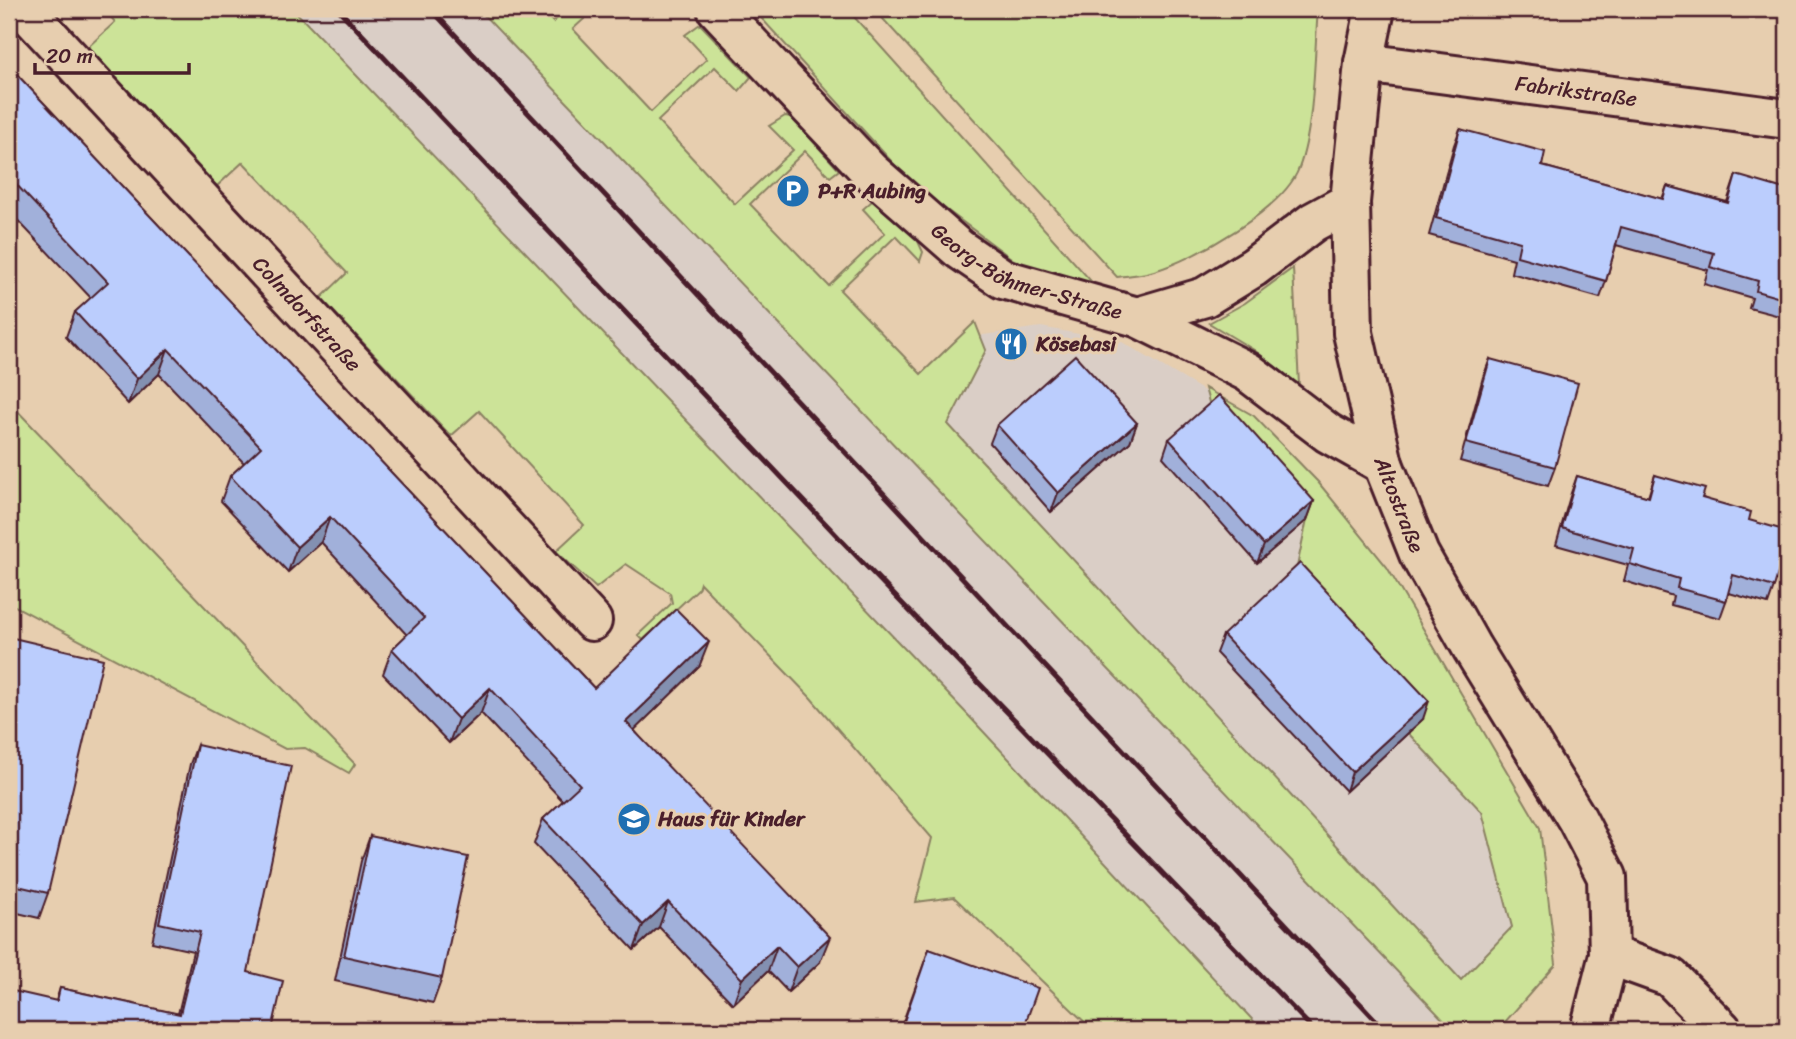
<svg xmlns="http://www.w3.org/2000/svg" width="1796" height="1039" viewBox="0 0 1796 1039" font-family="Sriracha,sans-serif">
<rect width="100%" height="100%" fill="#e7ceaf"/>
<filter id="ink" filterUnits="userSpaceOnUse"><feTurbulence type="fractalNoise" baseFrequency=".0143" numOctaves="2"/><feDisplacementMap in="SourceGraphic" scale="14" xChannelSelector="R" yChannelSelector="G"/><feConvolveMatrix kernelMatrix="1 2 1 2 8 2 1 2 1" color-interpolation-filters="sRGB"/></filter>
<g filter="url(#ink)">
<path fill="#dacec6" d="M293,9H508L909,410L983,335L1041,327L1122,342L1243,414L1535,828L1496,1030H1262L967,714Z"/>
<path fill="#cce398" stroke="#8b8162" stroke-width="2" d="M104,9H293L967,714L1262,1030H1093L954,897L916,902L932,838L810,697L700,583L698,589L643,640L638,635L672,603L670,593L626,564L596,588L556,551L584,525L479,411L451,436L321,298L347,273L243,162L216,187L88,47L115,22Z
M478,9H541L553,22L567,9H595L573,29L651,112L707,59L685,35L700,24L751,77L739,91L715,67L658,121L735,204L793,150L769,126L785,116L791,117L839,170L830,177L805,151L750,204L829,286L885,233L863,209L873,200L916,237L923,252L920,261L896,236L840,290L921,374L975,322L986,350L948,424L1461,980L1512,927L1482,812L1408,733L1294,581L1307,519L1212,413L1205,388L1254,416L1318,482L1387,567L1540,828L1556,964L1498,1030H1453Z
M753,9H847L1099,290L1027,270L912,184Z
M874,9H1318C1314,55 1315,126 1299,168C1284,209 1195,259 1154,271C1142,275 1129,275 1117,277Z
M1293,268L1299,385L1254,350L1209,323L1245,303Z
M9,402L355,764L349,773L305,748L285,749L9,603Z"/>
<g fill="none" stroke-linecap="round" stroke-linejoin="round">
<defs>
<g id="street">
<path id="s1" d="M24,9L592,621"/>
<path id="s2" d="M717,9L870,171L959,249L1003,279L1137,317L1248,372L1328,433L1383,464"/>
<path id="s3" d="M1364,63L1787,119"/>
<path d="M1137,317L1205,297L1254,267L1313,222L1350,202"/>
<path d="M1609,955L1670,977L1722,1030"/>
</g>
<g id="secondary">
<path id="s4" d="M1375,9L1364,63L1350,202L1353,333L1383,464L1419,554L1472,648L1577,819L1607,877L1609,955L1590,1030"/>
</g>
</defs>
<use href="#street" stroke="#4a1f2b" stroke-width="44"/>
<use href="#secondary" stroke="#4a1f2b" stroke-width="44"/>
<use href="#street" stroke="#e7ceaf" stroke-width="38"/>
<use href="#secondary" stroke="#e7ceaf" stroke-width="38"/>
<path stroke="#4a1f2b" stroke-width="5" d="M338,9L843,542L1314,1030
M431,9L1385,1030"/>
</g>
<path fill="#a1b0da" stroke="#4a1f2b" stroke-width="2" d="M9,66L594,688L699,667L634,730L820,962L788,992L768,971L733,1004L659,927L634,950L534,844L543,819L563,801L481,713L449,743L383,674L392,649L407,635L321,542L288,572L221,501L230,476L244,463L159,374L128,404L66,337L75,312L91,298L9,211Z
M1460,129L1542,166L1662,199L1667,186L1727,202L1736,175L1781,199L1787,200V318L1749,308L1752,298L1704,284L1708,270L1616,245L1606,281L1600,298L1511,273L1514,259L1429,235L1454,145Z
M1490,359L1555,467L1548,486L1460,461L1483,377Z
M1137,423L1130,442L1051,512L990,443L997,425Z
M1169,439L1314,501L1307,520L1257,563L1163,457Z
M1655,475L1749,520L1774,587L1768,604L1729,593L1720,618L1671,605L1673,596L1624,581L1628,565L1556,545L1571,493L1577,476L1648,497Z
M1223,635L1423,719L1346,791L1216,653Z
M9,637L48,893L39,918L9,911Z
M197,745L248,972L272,1030L56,1001L60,988L178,1014L193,951L152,942L190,764Z
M370,836L442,978L433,1003L335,981L361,861Z
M929,949L1023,1030H900Z"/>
<path fill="#8390b1" stroke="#4a1f2b" stroke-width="2" d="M168,349L159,374L128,404L137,379Z
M1137,423L1130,442L1051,512L1058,493Z
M1314,501L1307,520L1257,563L1264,545Z
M330,517L321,542L288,572L297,547Z
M709,642L699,667L617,747L626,722Z
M490,688L481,713L449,743L458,719Z
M1429,701L1423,719L1346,791L1352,772Z
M668,902L659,927L634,950L643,925Z
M830,937L820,962L788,992L797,967Z
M777,946L768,971L733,1004L742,979Z"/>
<path fill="#bbcdfd" stroke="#4a1f2b" stroke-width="2" d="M9,66L594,688L676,609L709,642L626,722L830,937L797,967L777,946L742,979L668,902L643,925L543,819L580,785L490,688L458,719L392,649L424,618L330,517L297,547L230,476L261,447L168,349L137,379L75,312L108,282L13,181L9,185Z
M1460,129L1545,152L1542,166L1663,199L1667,186L1728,203L1736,175L1784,189L1781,199L1787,200V300L1756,291L1758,281L1710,267L1714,253L1621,227L1606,281L1517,256L1520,242L1436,218Z
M1075,355L1137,423L1058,493L997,425Z
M1490,359L1578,383L1555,467L1466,443Z
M1219,395L1314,501L1264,545L1169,439Z
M1655,475L1705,489L1702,498L1751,512L1749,520L1787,531V541L1774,587L1733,575L1726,601L1677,588L1679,579L1630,564L1634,549L1562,528L1577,476L1649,497Z
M1300,563L1429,701L1352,772L1223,635Z
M9,637L103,659L48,893L9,884Z
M197,745L291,766L248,972L283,981L272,1030H9V990L57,1001L60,988L180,1014L200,932L159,923Z
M370,836L468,857L442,978L344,956Z
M929,949L1038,988L1023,1030H912L902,1027Z"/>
</g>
<defs>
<symbol id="parking-disc" viewBox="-11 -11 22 22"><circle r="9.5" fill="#1f6fb2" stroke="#e7ceaf"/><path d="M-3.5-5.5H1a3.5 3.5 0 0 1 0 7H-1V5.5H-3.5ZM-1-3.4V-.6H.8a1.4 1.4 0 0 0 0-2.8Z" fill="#fff"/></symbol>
<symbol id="restaurant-disc" viewBox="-11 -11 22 22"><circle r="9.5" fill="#1f6fb2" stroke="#e7ceaf"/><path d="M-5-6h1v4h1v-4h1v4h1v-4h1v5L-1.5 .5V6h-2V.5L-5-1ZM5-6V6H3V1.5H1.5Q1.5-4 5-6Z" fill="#fff"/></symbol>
<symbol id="school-disc" viewBox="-11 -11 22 22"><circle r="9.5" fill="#1f6fb2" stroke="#e7ceaf"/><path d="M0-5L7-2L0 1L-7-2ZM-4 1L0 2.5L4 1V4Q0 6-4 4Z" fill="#fff"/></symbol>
</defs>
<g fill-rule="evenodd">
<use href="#parking-disc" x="774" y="172" width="38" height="38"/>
<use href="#restaurant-disc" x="992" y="325" width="38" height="38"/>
<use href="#school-disc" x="615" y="800" width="38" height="38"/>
</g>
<g text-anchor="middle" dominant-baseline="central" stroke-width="6" stroke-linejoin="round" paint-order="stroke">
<g font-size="21" fill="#4a1f2b" stroke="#e7ceaf">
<text stroke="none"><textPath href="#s3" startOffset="214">Fabrikstraße</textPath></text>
<text stroke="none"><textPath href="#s2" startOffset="413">Georg-Böhmer-Straße</textPath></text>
<text stroke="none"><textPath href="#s1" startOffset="416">Colmdorfstraße</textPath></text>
<text stroke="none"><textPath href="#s4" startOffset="504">Altostraße</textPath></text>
</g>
<g font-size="21" font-weight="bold" fill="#4a1f2b" stroke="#e7ceaf" text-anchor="start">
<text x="818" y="191">P+R Aubing</text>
<text x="1036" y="344">Kösebasi</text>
<text x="658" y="819">Haus für Kinder</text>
</g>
</g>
<rect width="1796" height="1039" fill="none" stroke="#e7ceaf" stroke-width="35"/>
<rect x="18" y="18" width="1761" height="1004" fill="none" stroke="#4a1f2b" stroke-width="2.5" filter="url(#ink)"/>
<path d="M35 63v10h154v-10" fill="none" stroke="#4a1f2b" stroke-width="3.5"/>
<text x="46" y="63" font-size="21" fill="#4a1f2b" stroke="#e7ceaf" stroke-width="5" paint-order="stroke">20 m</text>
</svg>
